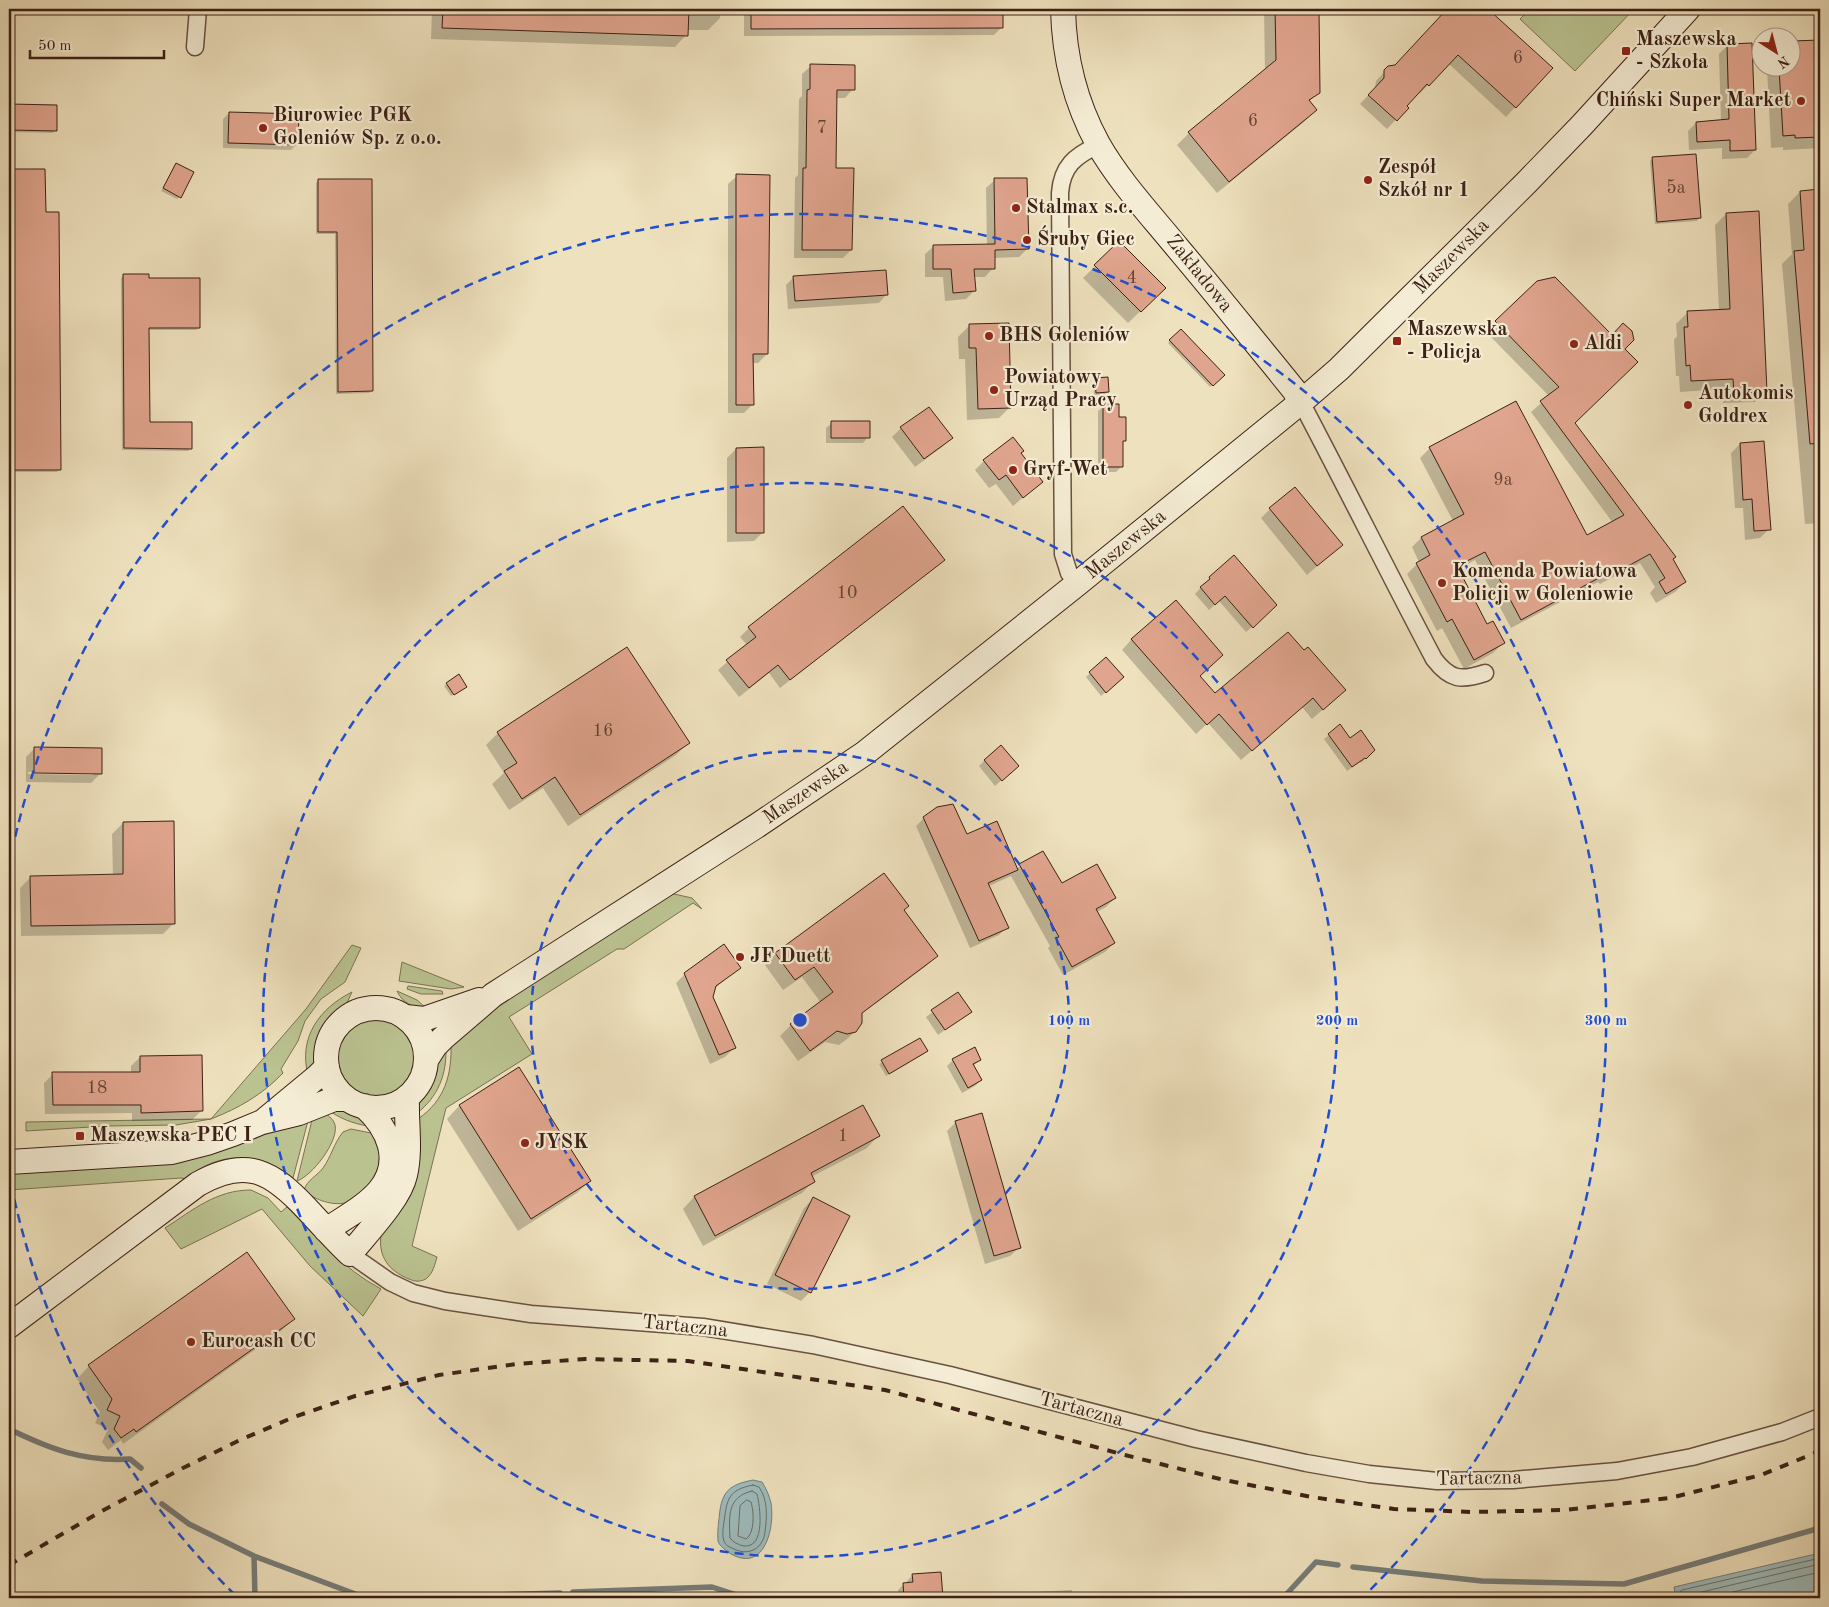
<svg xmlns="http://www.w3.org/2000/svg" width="1829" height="1607" viewBox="0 0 1829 1607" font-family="'Old Standard TT',serif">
<rect width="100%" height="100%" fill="#eee1bd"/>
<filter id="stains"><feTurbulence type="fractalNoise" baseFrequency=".004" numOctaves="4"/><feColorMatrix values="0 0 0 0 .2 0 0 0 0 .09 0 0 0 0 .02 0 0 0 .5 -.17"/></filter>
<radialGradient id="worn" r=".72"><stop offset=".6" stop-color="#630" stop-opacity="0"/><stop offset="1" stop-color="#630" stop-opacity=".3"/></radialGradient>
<path fill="#bac290" stroke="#7b7252" d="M1530,9H1634L1575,71L1520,19Z
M674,894L692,898L702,909L693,903L624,949H617L509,1017L532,1054L446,1108L412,1246L437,1257C435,1264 433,1273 427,1278C422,1282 415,1282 409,1279C389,1271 378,1257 381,1235L418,1119C445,1100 452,1075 451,1043L497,1004L659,899Z
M352,945L361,948L345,982L321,999L305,1021L298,1041L281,1069L283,1073C262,1095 239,1108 211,1119L306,1009Z
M402,962L464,987L451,989L399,981Z
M408,986L442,991L443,994H421L407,989Z
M397,991L417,1000L427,1009C413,1007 403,1004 397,991Z
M352,992L345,1007L325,1033L322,1038L318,1058L308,1075C298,1037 320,1008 352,992Z
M336 1057a40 40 0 1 1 80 0a40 40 0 1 1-80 0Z
M446,1052C446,1079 435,1101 413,1116L417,1100L429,1077L435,1057Z
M346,1108L357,1112L375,1127C358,1125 345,1121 331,1112Z
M322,1110C326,1114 334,1119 335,1125C339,1141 312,1176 297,1181L312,1120Z
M309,1117L293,1178C259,1152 219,1150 186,1179L181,1178L9,1190V1172L266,1132Z
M211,1119L176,1125L107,1126L26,1131V1122Z
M351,1129L376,1134L383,1149L375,1183C367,1189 358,1199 349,1202C334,1207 314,1200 304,1190C307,1180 317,1176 323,1168C331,1157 334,1143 343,1132Z
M251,1190L268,1198L281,1212L287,1207C317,1237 343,1269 381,1289L363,1316L310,1266L262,1209L181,1249L165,1228C193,1210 216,1190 251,1190Z"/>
<path fill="#9dbbbb" stroke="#767d79" d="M753,1480L762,1482C766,1488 769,1495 771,1503C775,1527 765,1573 731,1554C726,1550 720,1547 718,1541C717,1531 719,1520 720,1510C723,1489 733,1484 753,1480Z
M1820,1553V1598H1676L1674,1587Z
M1324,1594L1414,1598H1321Z"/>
<path fill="#0003" fill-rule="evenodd" d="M432,9H720V18L708,30H687L686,35L675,47L431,39Z
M744,9H1002V27L994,35L744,36Z
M1264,9H1318V92L1309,102L1316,110L1304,122L1217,193L1177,145L1189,133L1265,71Z
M1448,9H1487L1551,69L1506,117L1449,64L1419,94L1418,93L1405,106L1407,108L1387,129L1360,104L1375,88L1376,81L1389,67L1395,66Z
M1820,41V148L1783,150V147L1771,148L1767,68H1792V42Z
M1727,46L1755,150L1747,158L1722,159V148L1689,150L1688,131L1696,123L1721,121L1719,54Z
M811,66L853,89L845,98H836L835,169L851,250L843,258H794L795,178L798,175L799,99L802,96V74Z
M9,105L56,106L55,130L53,133L9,132Z
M229,113L297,144L291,150L223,148V119Z
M1653,158L1699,218L1697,221L1655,224L1650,161Z
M176,164L180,197L177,199L161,191Z
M9,170H44L45,213L59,469L57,472H9Z
M737,176L767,354L758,363H752L753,404L744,413H728V184Z
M318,180H371L372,391L369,393L336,394L335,234H316V183Z
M995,180L1027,249L1019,257L994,258L993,268L985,277H973L975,290L966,299L945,301L943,277H925V254L934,246H987L986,188Z
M1820,191V523L1805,524L1782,264L1792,254L1788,204L1800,192Z
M1726,214L1766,391L1755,402L1723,403V389L1680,392L1679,376H1676L1674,340L1677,336L1676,324L1687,313L1719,311L1715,225Z
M1119,243L1152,300L1128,323L1083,278Z
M124,275L148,279L199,328L196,330H148V423L191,448L188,451L122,450L121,278Z
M794,277L886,295L879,303L788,309L786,285Z
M1537,282L1623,349L1573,423L1672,559L1685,582L1675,592L1656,603L1650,593L1655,587L1640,563L1600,584L1598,582L1511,628L1475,560L1457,570L1486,626L1503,643L1493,653L1464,669L1442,628L1437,631L1407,574L1419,562L1412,547L1421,538L1453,521L1420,458L1430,448L1587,537L1613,523L1531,412L1549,396L1486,332Z
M969,326L1010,407L999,418L967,420L965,359H959L958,337Z
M1180,330L1223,375L1210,387L1168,343Z
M1095,380L1108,391L1105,394L1094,395L1093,382Z
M1104,406L1117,418L1125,440L1121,443L1122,466L1116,472H1098V411Z
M832,423L868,437L863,443H826V428Z
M901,428L951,438L942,447L915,467L892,437Z
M1740,444L1769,529L1760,538L1745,540L1743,508H1735L1731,453Z
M736,449L763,532L754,541L727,542V458Z
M1020,453L1042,481L1013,506L996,484L989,488L975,470L984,461Z
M1270,509L1341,545L1307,575L1261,518Z
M934,568L780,688L769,673L739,697L718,670L747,645L740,637L749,628Z
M1210,578L1270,611L1246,632L1219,601L1209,610L1195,594Z
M1288,634L1334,700L1312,719L1302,707L1241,760L1208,723L1196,734L1122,650L1132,639L1199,676L1215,694Z
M1090,673L1118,682L1101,696L1086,677Z
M447,684L463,689L451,696L444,686Z
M498,733L688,743L676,755L568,826L543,788L509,810L492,784L504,773L486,745Z
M1329,735L1350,739L1374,750L1361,763L1360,762L1347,771L1324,739Z
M35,748L101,773L91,783L26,782V757ZM28,772L93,773V775L28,774Z
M985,760L1012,771L995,786L979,766Z
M924,818L966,836L1016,869L1043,852L1061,885L1115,898L1106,907L1097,912L1114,943L1105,952L1063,975L1048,948L1050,946L1011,876L989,886L1007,927L999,935L970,948L916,826Z
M123,823L174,923L163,934L21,936L20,888L31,877L113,876L112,834Z
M903,911L937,956L925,967L860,1015L859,1028L847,1039L839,1045L825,1042L798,1061L780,1036L791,1025L821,1003L802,977L783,990L765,965L776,954Z
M739,968L714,989L712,997L734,1048L725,1057L710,1064L676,983L685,974Z
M958,993L970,1012L938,1035L926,1017Z
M920,1040L924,1054L886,1076L879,1064Z
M974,1049L980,1060L973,1066L981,1080L975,1086L962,1093L947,1066L953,1060Z
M140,1057L201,1111L192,1120L132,1121V1113L45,1114L44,1083L53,1074L131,1073V1066Z
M518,1069L590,1181L577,1193L518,1231L447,1119L459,1106Z
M863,1107L878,1136L867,1148L811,1177L814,1181L802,1193L703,1246L683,1209L694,1197Z
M956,1122L1020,1247L1010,1256L985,1264L947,1131Z
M813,1199L810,1292L801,1301L767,1284L804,1208Z
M293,1319L281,1331L123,1444L121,1440L108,1450L102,1442L108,1429L95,1423L100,1412L77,1379L89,1366Z
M940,1573L942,1598H898V1590L904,1584H907V1581L913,1575Z
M1072,1590L1073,1598H1009L1014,1593Z"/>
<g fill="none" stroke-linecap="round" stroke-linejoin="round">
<path stroke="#6c6e68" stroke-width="1" d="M753,1485L759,1487C768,1500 767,1516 765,1532C763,1549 748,1557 732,1548C729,1547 725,1545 724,1541C722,1536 723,1527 724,1522C727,1499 728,1490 753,1485Z
M752,1491L757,1494C760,1506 766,1548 744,1546C738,1545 733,1542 730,1538C729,1516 727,1497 752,1491Z
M747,1500L751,1502C754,1512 755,1533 746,1539L738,1536L740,1506Z
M1681,1598L1680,1592L1682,1590L1820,1558
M1687,1598L1689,1595L1820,1564
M1707,1598L1820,1572"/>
<path stroke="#767d79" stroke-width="5.5" d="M9,1429C50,1449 84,1462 130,1459L141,1468
M162,1504L189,1524L254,1556L366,1598
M254,1556L255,1598
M1353,1567L1482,1581L1624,1584L1820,1528
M573,1592L712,1587L746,1598
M383,1598L560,1593
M1283,1598L1316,1562L1338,1565"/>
</g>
<path fill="#e0a58e" stroke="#3c2115" d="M443,9H689L688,36L442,28Z
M751,9H1003V28L751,29Z
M1275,9H1319L1320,93L1309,100L1317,110L1229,182L1188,132L1276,60Z
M1447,9H1488L1553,68L1516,108L1458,55L1429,86L1427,84L1407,106L1409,108L1397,121L1368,95L1384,78V70L1388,66L1395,65Z
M1820,40V137L1795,138V135L1783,136L1779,68H1792V41Z
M1752,43L1756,150L1730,151V140L1697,142L1696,122L1729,119L1727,44Z
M810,64L855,65V90H837L836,168H854L852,250H802L803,168H806L807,90L810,89Z
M9,104L57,105V131L9,130Z
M229,112L299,114L298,145L228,143Z
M1696,154L1701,218L1657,222L1652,157Z
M176,163L194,172L181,198L163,188Z
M9,169H45L46,212H59L61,470H9Z
M736,174L770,175L768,354H753L754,405H736Z
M994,178H1027L1029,249L995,250V269H974L976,291L953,293L951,269H933V245L995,244Z
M318,179H372L373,391L338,392L337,232H318Z
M1820,189V443L1810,444L1794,251L1804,250L1800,191Z
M1759,211L1767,392L1734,393L1733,379L1691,381L1690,365L1686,366L1684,327H1688L1687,311L1730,309L1726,213Z
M1119,241L1166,288L1141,312L1094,265Z
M886,270L888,295L795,301L793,276Z
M123,274H149V278H200V328H149L150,422H192V449L124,448Z
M1555,277L1612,335L1623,323L1632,331L1634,340L1625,349L1638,362L1575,423L1676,557L1673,559L1686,582L1666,594L1659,582L1665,578L1650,554L1610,576L1608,573L1521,620L1485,552L1457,566L1487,624L1493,621L1505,643L1474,660L1452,619L1447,622L1416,563L1430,555L1421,537L1464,514L1429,447L1516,401L1587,535L1624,515L1540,401L1559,387L1495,321L1537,281Z
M1009,323L1011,408L978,409L976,348H969V324Z
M1181,329L1225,375L1213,386L1169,340Z
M1108,377L1109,392L1096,393L1095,378Z
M1103,404H1119V417H1126V441H1123V467H1103Z
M929,407L953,438L924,459L900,427Z
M831,421H870V438H831Z
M1013,437L1024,451L1021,453L1043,482L1023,498L1006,475L999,480L983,460Z
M1764,441L1771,530L1754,531L1752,499L1743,500L1740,443Z
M764,447V533H736V448Z
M1295,487L1343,545L1317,566L1269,508Z
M903,506L945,560L790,680L778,665L749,688L726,660L756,637L748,627Z
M1234,555L1277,605L1253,628L1225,596L1215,605L1200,587L1210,579L1209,577Z
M1176,600L1223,655L1200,676L1215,693L1288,632L1304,650L1308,647L1346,690L1323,710L1313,698L1252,751L1219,714L1207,725L1131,639Z
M627,647L690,743L580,815L555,777L522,799L504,771L517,763L497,732Z
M1106,657L1124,677L1106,693L1089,672Z
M459,674L467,687L454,695L446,683Z
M1340,724L1350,738L1361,730L1375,750L1366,759L1365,758L1352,767L1328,734Z
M1001,745L1019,766L1002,781L984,760Z
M34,747L102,748V774L34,773Z
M953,804L967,834L997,821L1018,870L988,883L1009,928L979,941L923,817L937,807Z
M174,821L175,924L31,926L30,876L123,874V822Z
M1043,851L1062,883L1097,864L1116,898L1096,909L1115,943L1072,967L1056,938L1059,937L1019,864Z
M884,873L909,906L904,910L938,956L862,1013V1023L856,1032L847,1034L837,1031L810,1051L790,1024L833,992L814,967L795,980L775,953Z
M724,944L741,968L716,986L713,997L736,1048L719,1055L684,973Z
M958,992L972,1012L945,1030L931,1010Z
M920,1038L928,1051L889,1074L881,1060Z
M975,1047L981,1060L973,1064L982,1080L968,1088L952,1059Z
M202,1055L203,1111L141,1113V1105H53L52,1072H140V1056Z
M519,1067L591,1181L531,1219L459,1105Z
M863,1105L880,1136L811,1173L815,1182L715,1236L694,1196Z
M982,1113L1021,1248L994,1256L955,1121Z
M813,1197L850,1216L811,1293L775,1275Z
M247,1252L295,1319L136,1432L134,1429L121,1438L114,1429L120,1416L107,1410L112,1399L88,1365Z
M941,1572L943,1598H904L903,1583L913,1582L912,1574Z"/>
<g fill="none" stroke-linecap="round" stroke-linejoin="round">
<defs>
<path id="street" d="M195,47L198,9
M1301,402C1346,487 1389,574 1434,659C1450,680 1461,681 1485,673
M1077,584L1069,573L1063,554L1060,193C1062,166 1075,156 1098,145
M350,1254L390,1282L413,1293L445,1301L531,1314L703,1327L813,1345L950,1375L1196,1439L1306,1463L1369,1474L1437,1481L1513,1480L1617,1471L1692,1457L1782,1432L1820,1417"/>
<path id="secondary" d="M1063,9C1064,56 1075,102 1098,144C1119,181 1149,213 1176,246C1209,285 1241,325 1273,364L1294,390L1301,402
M326 1058a50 50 0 1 1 100 0a50 50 0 1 1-100 0Z
M406,1017L424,1019L479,1000
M426,1060L435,1046L443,1038L493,995L758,825L865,753L1077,584L1301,402L1339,369L1527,182L1582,125L1688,9
M266,1119L318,1076L327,1067
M9,1162L172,1152L207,1143L233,1134L262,1122L299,1113L334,1099H347
M326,1230C344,1218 365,1207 379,1191C404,1161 388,1128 364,1106
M9,1326L198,1184C247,1156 272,1172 307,1209C321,1224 335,1240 350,1254C366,1234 400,1199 405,1175C411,1150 406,1123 407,1097"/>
</defs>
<use href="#street" stroke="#68513f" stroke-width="19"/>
<use href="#secondary" stroke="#3c2115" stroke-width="26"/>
<use href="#street" stroke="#f4ecd4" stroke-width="16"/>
<use href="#secondary" stroke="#f4ecd4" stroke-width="24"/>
<path stroke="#3c2115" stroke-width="4" stroke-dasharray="9 9" stroke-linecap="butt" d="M9,1565L100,1512L183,1468L240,1440L294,1417L355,1396L439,1375L517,1364L585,1359L688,1361L885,1390L1125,1455L1224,1480L1312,1497L1394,1509L1473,1512L1565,1510L1670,1498L1761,1475L1820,1451"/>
</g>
<g fill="none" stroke="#1d4ed8" stroke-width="2.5" stroke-dasharray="9 6">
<circle cx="800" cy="1020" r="269"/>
<circle cx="800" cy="1020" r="537"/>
<path d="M235 1595A806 806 0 0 1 9 1174M9 866A806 806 0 1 1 1365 1595"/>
</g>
<g fill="#8f2418" stroke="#f4ecd4" stroke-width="2">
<rect x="1621" y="46" width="10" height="10" rx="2.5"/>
<circle cx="1801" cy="101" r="5"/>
<circle cx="263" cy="128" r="5"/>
<circle cx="1368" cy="180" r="5"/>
<circle cx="1016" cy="208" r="5"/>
<circle cx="1027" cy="240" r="5"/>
<circle cx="989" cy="336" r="5"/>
<rect x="1392" y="336" width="10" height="10" rx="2.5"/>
<circle cx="1574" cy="344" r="5"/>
<circle cx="994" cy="390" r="5"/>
<circle cx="1688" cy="405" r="5"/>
<circle cx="1013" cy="470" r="5"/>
<circle cx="1442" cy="583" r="5"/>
<circle cx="740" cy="957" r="5"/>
<rect x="75" y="1131" width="10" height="10" rx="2.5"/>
<circle cx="525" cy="1143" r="5"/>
<circle cx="191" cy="1342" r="5"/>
</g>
<g text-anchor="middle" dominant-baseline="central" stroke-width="4.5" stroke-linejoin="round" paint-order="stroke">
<g font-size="18" fill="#654233">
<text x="1518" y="58">6</text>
<text x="1253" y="121">6</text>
<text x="822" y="128">7</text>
<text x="1676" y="188">5a</text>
<text x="1132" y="278">4</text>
<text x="1503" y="480">9a</text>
<text x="847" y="593">10</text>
<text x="603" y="731">16</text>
<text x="97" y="1088">18</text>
<text x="843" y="1136">1</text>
</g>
<g font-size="20" font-weight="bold" fill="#3c2115" stroke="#f4ecd4" text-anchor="start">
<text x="1636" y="40">Maszewska<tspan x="1636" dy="23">- Szkoła</tspan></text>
<text x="1791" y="101" text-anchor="end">Chiński Super Market</text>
<text x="273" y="116">Biurowiec PGK<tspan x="273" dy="23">Goleniów Sp. z o.o.</tspan></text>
<text x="1378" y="168">Zespół<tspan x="1378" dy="23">Szkół nr 1</tspan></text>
<text x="1026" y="208">Stalmax s.c.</text>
<text x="1037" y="240">Śruby Giec</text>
<text x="1407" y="330">Maszewska<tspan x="1407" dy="23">- Policja</tspan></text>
<text x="999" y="336">BHS Goleniów</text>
<text x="1584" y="344">Aldi</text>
<text x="1004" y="378">Powiatowy<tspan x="1004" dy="23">Urząd Pracy</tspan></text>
<text x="1698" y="394">Autokomis<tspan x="1698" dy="23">Goldrex</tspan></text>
<text x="1023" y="470">Gryf-Wet</text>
<text x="1452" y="572">Komenda Powiatowa<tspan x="1452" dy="23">Policji w Goleniowie</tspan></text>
<text x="750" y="957">JF Duett</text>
<text x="90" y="1136">Maszewska PEC I</text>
<text x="535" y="1143">JYSK</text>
<text x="201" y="1342">Eurocash CC</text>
</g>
<g font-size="20" fill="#3c2115" stroke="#f4ecd4">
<text transform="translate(1452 257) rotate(-45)">Maszewska</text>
<text transform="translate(1199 274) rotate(51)">Zakładowa</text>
<text transform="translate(1126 545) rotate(-39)">Maszewska</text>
<text transform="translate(806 793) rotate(-34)">Maszewska</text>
<text transform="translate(685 1327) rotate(6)">Tartaczna</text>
<text transform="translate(1081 1410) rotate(15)">Tartaczna</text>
<text transform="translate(1479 1479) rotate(-1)">Tartaczna</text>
</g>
</g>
<circle cx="800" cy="1020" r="8" fill="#1d4ed8" stroke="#f4ecd4" stroke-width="2.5"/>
<g font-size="15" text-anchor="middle" font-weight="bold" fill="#1d4ed8" stroke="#f4ecd4" stroke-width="4.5" stroke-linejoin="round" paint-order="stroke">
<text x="1069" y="1025">100 m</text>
<text x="1337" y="1025">200 m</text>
<text x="1606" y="1025">300 m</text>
</g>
<rect width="1829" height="1607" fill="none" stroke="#eee1bd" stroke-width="30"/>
<rect x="10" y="10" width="1809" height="1587" fill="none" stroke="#3c2115" stroke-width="2.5"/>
<rect x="15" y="15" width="1799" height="1577" fill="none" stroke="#3c2115"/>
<g transform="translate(1776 52) rotate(144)"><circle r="24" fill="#f4ecd4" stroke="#aa9b88"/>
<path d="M0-4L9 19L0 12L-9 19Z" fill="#8f2418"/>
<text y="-8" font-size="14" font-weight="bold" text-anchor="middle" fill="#3c2115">N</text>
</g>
<path d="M30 50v8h134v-8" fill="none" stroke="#3c2115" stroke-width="2.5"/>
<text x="38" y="50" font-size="15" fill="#3c2115" stroke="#f4ecd4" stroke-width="4" paint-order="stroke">50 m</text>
<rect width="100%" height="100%" filter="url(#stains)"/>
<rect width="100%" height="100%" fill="url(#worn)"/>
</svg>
